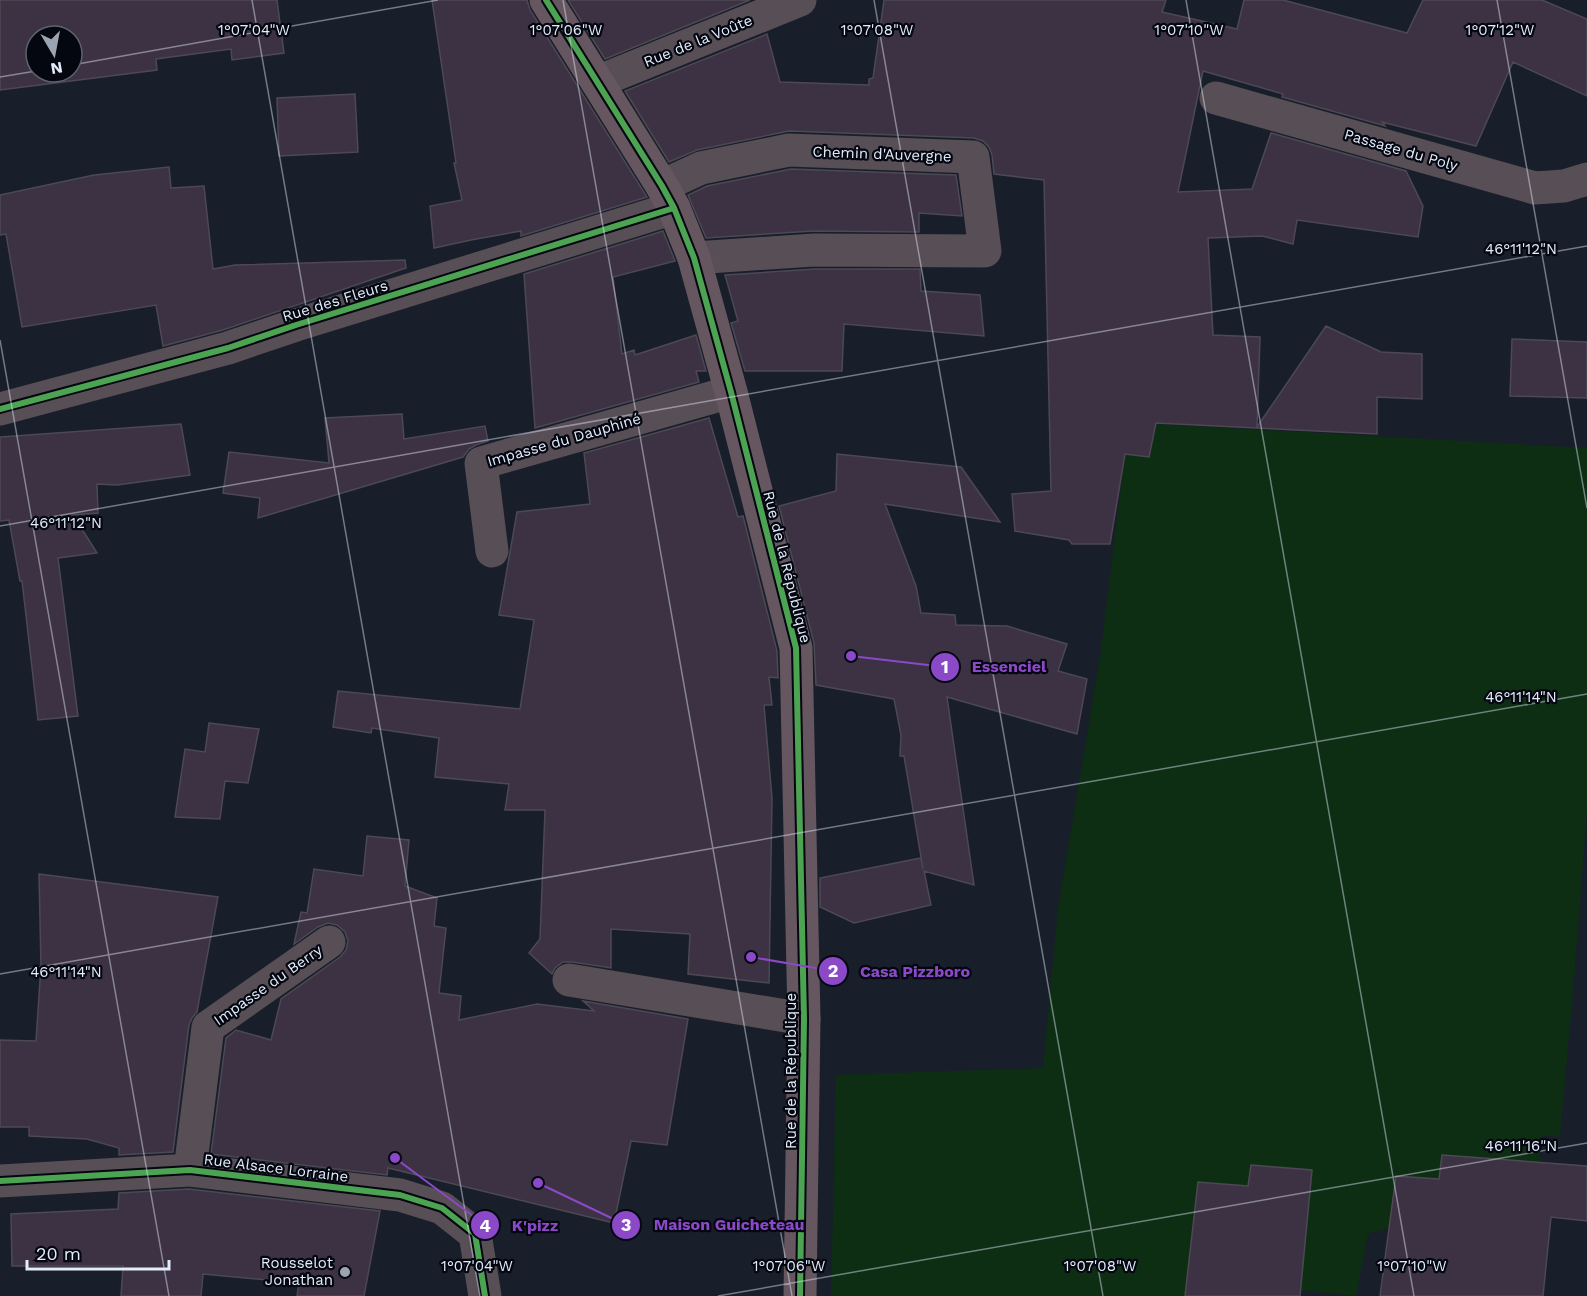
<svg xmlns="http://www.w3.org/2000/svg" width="1587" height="1296" viewBox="0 0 1587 1296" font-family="'Work Sans',sans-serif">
<rect width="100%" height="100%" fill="#181e2a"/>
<path fill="#0e2e14" d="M1156,424L1587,448V811L1573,991L1560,1137L1542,1135L1539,1164L1442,1155L1439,1179L1396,1176L1389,1228L1368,1234L1356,1296L1280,1288L1306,1236L1312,1170L1251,1165L1248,1186L1198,1183L1185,1296H831L836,1075L1043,1068L1058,908L1100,657L1125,454L1149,456Z"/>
<path fill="#3c3244" stroke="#4c4953" stroke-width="1.5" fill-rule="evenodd" d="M0,0H277L284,53L232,60L231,49L156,59L157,70L0,90ZM36,36H72V72H36Z
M432,0H527L530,10L647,197L521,236V231L471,240L434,248L430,206L462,200L454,163H456Z
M568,0H750L605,59Z
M884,0H1166L1162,12L1237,29L1244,0H1283L1407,33L1423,0H1542L1587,19V96L1513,62L1476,146L1382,122L1385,126L1282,97L1283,94L1203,71L1178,192L1252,189L1271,133L1406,171L1423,206L1418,237L1297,220L1293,244L1262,236L1208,238L1213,335L1260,337L1257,427L1326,326L1381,352L1422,354V399L1377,397V434L1156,423L1149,457L1125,454L1110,544H1072L1069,540L1015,531L1012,494L1051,491L1044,180L994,174L992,155L989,147L983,141L974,138L789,131L697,150L669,162L625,91L767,34L780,82L869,85V79L873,78Z
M355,94L358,152L279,156L277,98Z
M169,167L171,188L204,186L213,269L235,265L405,260L406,268L223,330L163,346L156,305L22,327L6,234L0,235V195L94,175Z
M791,169L956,175L962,216L919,213V232L813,231L706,238L688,195L707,186Z
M663,231L675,261L613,277L622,354L634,350L635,355L696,335L706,371H696L699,382L535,428L524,274Z
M815,269H920L921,291L980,295L984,336L844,324L842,371H745L731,323L738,321L725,275Z
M1512,339L1587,342V398L1510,396Z
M402,414L404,439L485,426L488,441L476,445L469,449L463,457L258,518L260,498L223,493L229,452L329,463L325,418Z
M709,418L738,517L743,516L777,651L778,678L769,677L772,705H764L772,798L769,983L688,974L690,934L611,929V968L572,962H563L555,968L552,974L529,953L540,939L545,810H505L509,784L435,777L439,738L372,728L371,733L333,727L338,691L520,709L534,620L499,615L517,512L590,504L584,453Z
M181,424L190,475L117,485L97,484L98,513L73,515L97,553L58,558L78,716L38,720L22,581H20L9,520L0,521V437Z
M837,454L961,467L1000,522L885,504L916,586L921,613L955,615L956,625L1007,626L1067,644L1058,671L1087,679L1077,734L947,697L974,885L924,871L931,905L854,923L820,907V878L921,858L923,869L904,756H900L901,735L894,699L816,685L814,643L779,506L836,491Z
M209,723L259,729L248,783L225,781L220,819L175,817L185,749L205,752Z
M367,836L409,840L405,886L437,898L434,926L446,928L439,993L461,996L459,1020L537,1004L594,1011L583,1001L688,1019L667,1145L631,1141L614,1223L388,1168L387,1175L211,1154L226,1038L236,1030L271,1040L281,999L340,957L346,950L348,941L345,932L337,925L328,923L318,927L294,944L301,912L307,913L314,869L363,876Z
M39,874L218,897L197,1012L192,1018L189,1025L173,1152L119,1155V1148L87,1139L29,1136V1127H0V1040L36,1041L41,966Z
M1442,1155L1587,1166V1221L1551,1217L1543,1296H1380L1396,1176L1439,1179Z
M1251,1165L1312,1170L1300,1296H1185L1198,1182L1248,1186Z
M189,1189L380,1211L364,1296H297L299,1283L203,1274L201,1296H121L123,1266H12L11,1214L118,1209L119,1193Z"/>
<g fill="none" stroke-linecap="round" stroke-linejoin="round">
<path stroke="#574e56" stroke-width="33" d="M597,82L800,0
M1216,98L1535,188L1564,186L1587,179
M662,186L701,168L789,150L973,157L985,251L814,250L694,258
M0,409L228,348L296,325L674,208
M492,551L481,463L731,392
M569,980L804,1019
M190,1170L208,1027L329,942
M0,1181L190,1170L400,1195L442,1208L475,1234L485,1296"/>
<path stroke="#655660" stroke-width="33" d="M546,0L662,186L674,208L694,258L731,392L796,648L804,1019L800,1296"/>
<defs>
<path id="cycleway" d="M546,0L662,186L674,208L694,258L731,392L796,648L804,1019L800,1296
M0,409L228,348L296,325L674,208
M0,1181L190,1170L400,1195L442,1208L475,1234L485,1296"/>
</defs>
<use href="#cycleway" stroke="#040710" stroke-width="10"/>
<use href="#cycleway" stroke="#4ca352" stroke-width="6"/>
</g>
<path fill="none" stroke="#e3ecfb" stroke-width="1.5" stroke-opacity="0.45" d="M252,0L480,1296M563,0L792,1296M874,0L1103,1296M1186,0L1414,1296M1497,0L1587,508M72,65L438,0M0,77L36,71M0,340L169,1296M0,526L1587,246M0,974L1587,694M718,1296L1587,1143"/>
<circle fill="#9ca4b2" stroke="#040710" stroke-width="2" cx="345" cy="1272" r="6"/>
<g text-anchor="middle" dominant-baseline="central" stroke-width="4.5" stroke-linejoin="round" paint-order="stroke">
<g font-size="15" fill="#e3ecfb" stroke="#040710">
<text transform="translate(698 41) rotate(-22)">Rue de la Voûte</text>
<text transform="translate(1401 150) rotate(16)">Passage du Poly</text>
<text transform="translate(882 154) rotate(2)">Chemin d'Auvergne</text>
<text transform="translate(335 301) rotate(-17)">Rue des Fleurs</text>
<text transform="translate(564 440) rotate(-16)">Impasse du Dauphiné</text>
<text transform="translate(787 567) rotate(76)">Rue de la République</text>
<text transform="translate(268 985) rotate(-35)">Impasse du Berry</text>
<text transform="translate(791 1071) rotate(-90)">Rue de la République</text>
<text transform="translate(276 1168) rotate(7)">Rue Alsace Lorraine</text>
</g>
<g font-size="15" fill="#e3ecfb" stroke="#040710" text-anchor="end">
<text x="333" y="1263">Rousselot<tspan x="333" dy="17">Jonathan</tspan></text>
</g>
</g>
<g font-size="15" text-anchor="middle" fill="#e3ecfb" stroke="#040710" stroke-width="4.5" stroke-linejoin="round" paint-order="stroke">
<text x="254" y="35">1°07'04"W</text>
<text x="566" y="35">1°07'06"W</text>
<text x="877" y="35">1°07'08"W</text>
<text x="1189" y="35">1°07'10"W</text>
<text x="1500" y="35">1°07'12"W</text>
<text x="1521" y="254">46°11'12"N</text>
<text x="66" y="528">46°11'12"N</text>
<text x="1521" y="702">46°11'14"N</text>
<text x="66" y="977">46°11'14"N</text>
<text x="1521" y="1151">46°11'16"N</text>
<text x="477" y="1271">1°07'04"W</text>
<text x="789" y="1271">1°07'06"W</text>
<text x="1100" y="1271">1°07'08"W</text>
<text x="1412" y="1271">1°07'10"W</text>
</g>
<path fill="none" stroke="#8b49c8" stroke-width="2" d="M851 656L945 667M751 957L833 971M538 1183L626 1225M395 1158L485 1225"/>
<g fill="#8b49c8" stroke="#040710" stroke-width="2">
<circle cx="851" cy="656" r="6"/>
<circle cx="751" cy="957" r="6"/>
<circle cx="538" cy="1183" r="6"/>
<circle cx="395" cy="1158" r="6"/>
<circle cx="945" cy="667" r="15"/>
<circle cx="833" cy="971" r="15"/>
<circle cx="626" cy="1225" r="15"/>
<circle cx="485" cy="1225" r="15"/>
</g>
<g font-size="18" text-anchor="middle" font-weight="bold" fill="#fff">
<text x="945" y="673">1</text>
<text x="833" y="977">2</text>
<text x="626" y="1231">3</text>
<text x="485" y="1232">4</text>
</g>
<g font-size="16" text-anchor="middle" font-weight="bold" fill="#8b49c8" stroke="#040710" stroke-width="4.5" stroke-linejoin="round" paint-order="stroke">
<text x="1009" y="672">Essenciel</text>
<text x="915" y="977">Casa Pizzboro</text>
<text x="729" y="1230">Maison Guicheteau</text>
<text x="535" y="1231">K'pizz</text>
</g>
<g transform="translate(54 54) rotate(170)"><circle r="28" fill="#040710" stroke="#5d636e" stroke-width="1.5"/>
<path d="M0-4.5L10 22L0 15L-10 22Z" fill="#9ca4b2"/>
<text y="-9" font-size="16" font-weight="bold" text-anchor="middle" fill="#e3ecfb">N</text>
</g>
<path d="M27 1260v9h142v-9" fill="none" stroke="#e3ecfb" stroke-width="3"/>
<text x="36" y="1260" font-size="18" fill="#e3ecfb" stroke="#040710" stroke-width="4.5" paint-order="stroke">20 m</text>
</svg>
